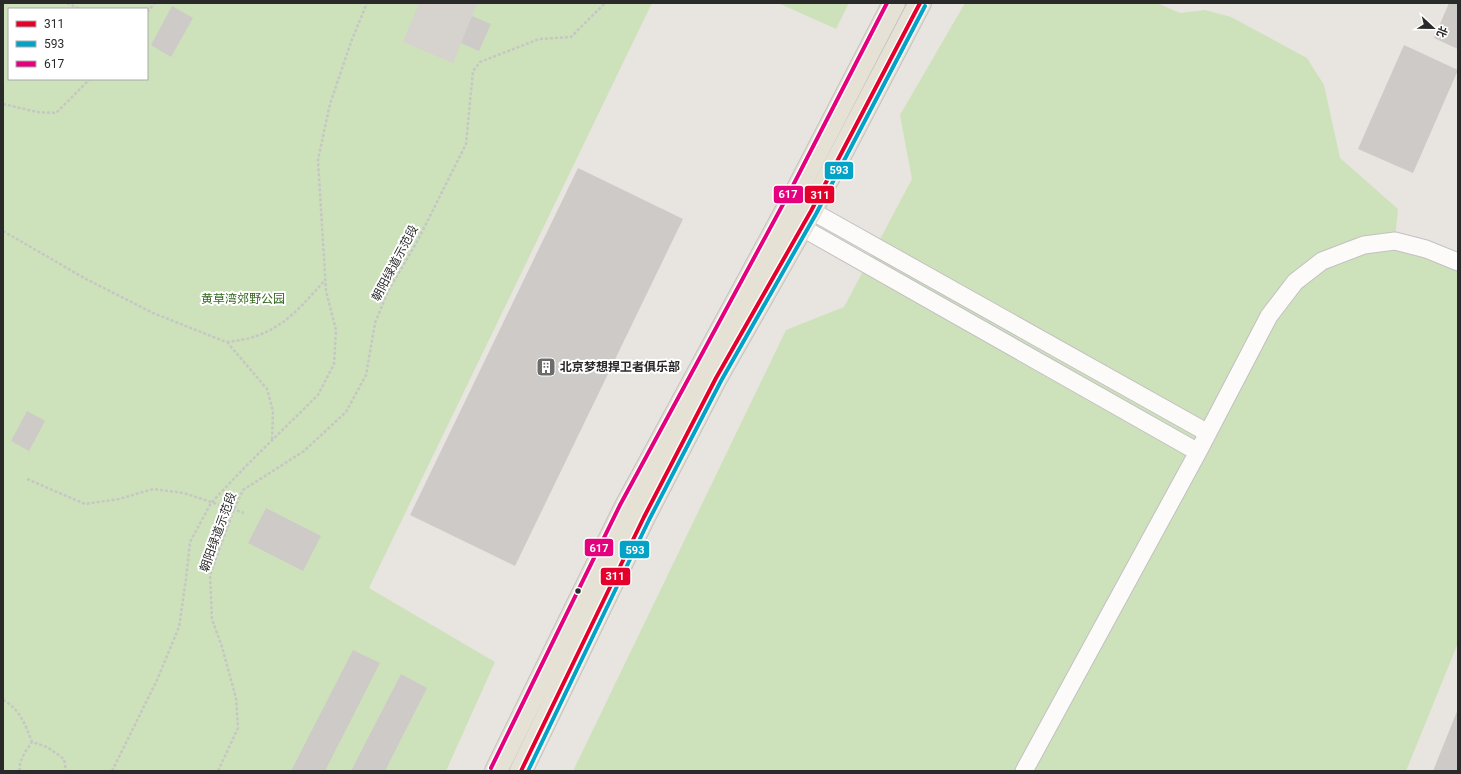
<svg xmlns="http://www.w3.org/2000/svg" width="1461" height="774" viewBox="0 0 1461 774" font-family="Roboto,'Noto Sans SC',sans-serif">
<rect width="100%" height="100%" fill="#e8e4e0"/>
<path fill="#cde2ba" fill-rule="evenodd" d="M3,3H652L369,588L495,662L446,771H3ZM9,9H147V79H9Z
M778,3H849L836,29Z
M965,3H1157L1180,13L1205,10L1231,17L1307,58L1324,85L1340,158L1398,209L1395,240L1458,262V643L1406,771H573L786,330L844,307L912,179L900,115Z"/>
<path fill="#d6d2ce" d="M419,3L477,4L453,63L403,42Z"/>
<path fill="#cdcac7" d="M1449,3H1458V49L1434,38Z
M172,6L193,18L171,57L151,45Z
M472,16L491,24L479,51L461,43Z
M1404,45L1458,70L1413,173L1358,149Z
M578,168L683,219L515,566L410,515Z
M27,411L45,421L29,451L11,441Z
M266,508L321,536L303,571L248,543Z
M353,650L380,663L325,771H291Z
M401,674L427,688L385,771H351Z
M1458,709V771H1433Z"/>
<g fill="none" stroke-linecap="round" stroke-linejoin="round">
<defs>
<path id="minor" d="M801,205L1208,433
M792,222L1198,452
M1024,771L1198,452L1269,316L1295,282L1322,261L1364,245L1395,241L1426,249L1458,262"/>
<path id="primary" d="M496,771L625,508L792,200L894,3
M521,771L644,517L716,378L811,211L920,3"/>
</defs>
<use href="#minor" stroke="#c2c0c1" stroke-width="19"/>
<use href="#primary" stroke="#c4c3c1" stroke-width="24"/>
<path stroke="#c6c6c5" stroke-width="2.5" stroke-dasharray="3 2" stroke-linecap="butt" d="M67,3L80,9
M147,12L155,3
M3,104L37,112L56,113L90,79
M3,231L86,279L153,313L226,342C275,338 295,314 325,280
M227,342L267,389L273,411L272,441
M27,479L85,504L119,499L153,489L184,493L244,513
M3,700C20,709 25,724 32,742L47,747L64,759L66,771
M20,771C18,761 27,749 32,742
M112,771L157,680L179,627L186,579L190,542L211,503L247,465L318,395L334,364L336,330L326,291L318,160L330,104L351,42L367,3
M218,771L238,728L236,698L222,647L212,619L210,575L234,509L243,490L304,451L346,412L366,375L375,323L388,291L417,242L466,144L473,71L480,62L539,39L571,37L605,3"/>
<use href="#minor" stroke="#fcfbfa" stroke-width="17"/>
<use href="#primary" stroke="#e5e1d4" stroke-width="22"/>
<defs>
<path id="bus-1" d="M521,771L644,517L716,378L811,211L920,3"/>
<path id="bus-2" d="M528,771L649,520L721,381L816,214L925,6"/>
<path id="bus-3" d="M491,768L620,505L787,197L887,3"/>
</defs>
<use href="#bus-1" stroke="#fff" stroke-width="7"/>
<use href="#bus-2" stroke="#fff" stroke-width="7"/>
<use href="#bus-3" stroke="#fff" stroke-width="7"/>
<use href="#bus-1" stroke="#e4002b" stroke-width="4"/>
<use href="#bus-2" stroke="#02a3c6" stroke-width="4"/>
<use href="#bus-3" stroke="#e5007d" stroke-width="4"/>
</g>
<defs>
<symbol id="building-square" viewBox="-11 -11 22 22"><rect x="-9" y="-9" width="18" height="18" rx="4" fill="#6c6b6a" stroke="#fff"/><path d="M-4-6H4V6H1V3H-1V6H-4ZM-2.5-4.3h1.7v1.8h-1.7ZM.8-4.3h1.7v1.8H.8ZM-2.5-1h1.7V.8h-1.7ZM.8-1h1.7V.8H.8Z" fill="#fff"/></symbol>
</defs>
<g fill-rule="evenodd">
<use href="#building-square" x="535" y="356" width="22" height="22"/>
</g>
<circle fill="#2a2a2a" stroke="#fff" stroke-width="1.5" cx="578" cy="591" r="3.5"/>
<g text-anchor="middle" dominant-baseline="central" stroke-width="4" stroke-linejoin="round" paint-order="stroke">
<g font-size="12" fill="#2a2a2a" stroke="#fff">
<text transform="translate(395 263) rotate(-62)">朝阳绿道示范段</text>
<text transform="translate(218 532) rotate(-70)">朝阳绿道示范段</text>
</g>
<g font-size="12" fill="#30651c" stroke="#fff">
<text x="243" y="299">黄草湾郊野公园</text>
</g>
<g font-size="12" font-weight="bold" fill="#2a2a2a" stroke="#fff" text-anchor="start">
<text x="560" y="367">北京梦想捍卫者俱乐部</text>
</g>
</g>
<g stroke="#fff" stroke-width="1.5">
<rect x="824" y="161" width="30" height="19" rx="4" fill="#02a3c6"/>
<rect x="773" y="185" width="31" height="19" rx="4" fill="#e5007d"/>
<rect x="804" y="185" width="31" height="19" rx="4" fill="#e4002b"/>
<rect x="584" y="538" width="30" height="19" rx="4" fill="#e5007d"/>
<rect x="619" y="540" width="31" height="19" rx="4" fill="#02a3c6"/>
<rect x="600" y="567" width="31" height="19" rx="4" fill="#e4002b"/>
</g>
<g font-size="11" text-anchor="middle" font-weight="bold" fill="#fff">
<text x="839" y="174">593</text>
<text x="788" y="198">617</text>
<text x="820" y="199">311</text>
<text x="599" y="552">617</text>
<text x="635" y="554">593</text>
<text x="615" y="580">311</text>
</g>
<rect width="1461" height="774" fill="none" stroke="#2a2a2a" stroke-width="8"/>
<rect x="8" y="8" width="140" height="72" fill="#ffffff" stroke="#aaaaaa"/>
<rect x="16" y="21" width="20" height="6" fill="#e4002b" stroke="#aaaaaa"/>
<text x="44" y="28" font-size="12" fill="#2a2a2a">311</text>
<rect x="16" y="41" width="20" height="6" fill="#02a3c6" stroke="#aaaaaa"/>
<text x="44" y="48" font-size="12" fill="#2a2a2a">593</text>
<rect x="16" y="61" width="20" height="6" fill="#e5007d" stroke="#aaaaaa"/>
<text x="44" y="68" font-size="12" fill="#2a2a2a">617</text>
<g transform="translate(1433 28) rotate(112)" stroke="#ffffff" stroke-width="3" paint-order="stroke">
<path d="M0-3L7 15L0 10L-7 15Z" fill="#2a2a2a"/>
<text y="-6" font-size="11" font-weight="bold" text-anchor="middle" fill="#2a2a2a">北</text>
</g>
</svg>
